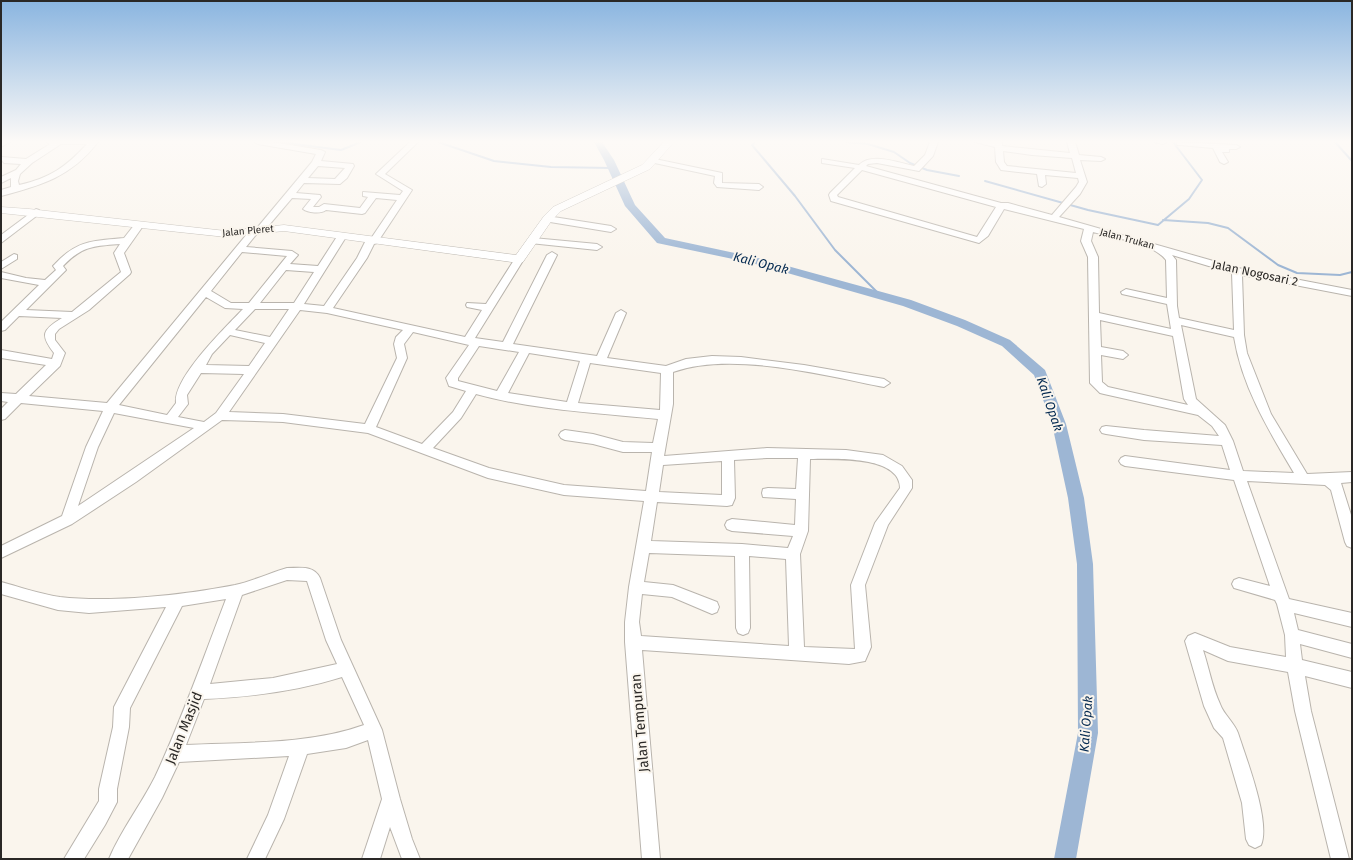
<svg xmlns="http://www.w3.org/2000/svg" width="1353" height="860" viewBox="0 0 1353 860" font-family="'Fira Sans',sans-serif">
<rect width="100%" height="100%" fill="#faf5ed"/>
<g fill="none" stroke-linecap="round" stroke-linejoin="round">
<path stroke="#9db6d4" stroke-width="2" d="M279,142L341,150L361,142
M438,142L494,161L551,167L612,168
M755,142L752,145L795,196L835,250L879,294
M846,142L868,144L894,152L910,163L927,170L959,176
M1335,142L1352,161
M985,181L1088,210L1158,225L1189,199L1202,180L1173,142
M1163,220L1208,223L1228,228L1278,265L1297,273L1340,275L1352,272"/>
<path fill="#9db6d4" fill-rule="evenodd" d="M594,142H602L614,160L635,205L665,238L758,258L911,300L965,320L1010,340L1045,370L1066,424L1084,498L1093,564L1098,733L1076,859H1054L1078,733L1077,564L1068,498L1052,424L1034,375L1002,346L957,326L903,306L752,263L657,243L625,206L604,160Z"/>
<defs>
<path id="minor" d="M1,142H10L1,147Z
M47,142H98C71,177 42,185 1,196V190L11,187V178L1,183V177L16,170L21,164L4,163L1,159L2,157L26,159L50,144ZM61,144H87C66,167 50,178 19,185L18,181L20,174L32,163Z
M254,142H272L321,150L325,152L321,161L353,164L354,166L347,178L340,184L304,183L296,193L320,195L321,197L313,207H319L324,204L360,208L368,197L363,196V192L400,195L403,191L376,174L410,142H418L385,174L412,190L377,243L374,244L367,258L333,308L465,337L482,310L467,307L466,305L467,303L486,304L516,257L519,256L524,259L475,338L503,342L547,255L552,252L557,255L513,344L597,356L616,313L621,310L626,313L607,358L666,366L686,359L712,356L741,357L804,365L884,379L890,383L884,387C823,375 731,351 673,372V404L664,456L767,448L846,450L883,455L902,466L912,480V488L888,525L865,585L871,647L865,661L849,664L642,650L660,859H642L625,642V622L629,587L644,501L564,495L488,478L368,433L283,422L222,420L136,482L72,524L1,558V546L62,516L86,447L103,411L21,403L5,419L1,420V409L8,402L1,401V393L16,394L46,365L1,358V350L52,359L54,353C40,335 42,330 62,318L19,316L5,330L1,331V322L39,285L1,278V272L26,278L45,280L56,270L53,266L55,264C77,240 93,241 124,238L135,224H141L143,226L124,253L131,272L130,274L89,310L59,329L55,334V340L65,353L60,366L29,396L107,403L252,228H257L312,162L316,154L258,144ZM318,166L345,168L335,179L308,178ZM292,198L311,199L303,209C308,213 321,214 326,210L362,214L365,213L376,198L397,200L372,237L366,240L357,258L324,306L304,304L346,237L344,235H338L318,266L290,264L298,255L292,251L246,247L259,231H264ZM120,244L114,253L121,272L72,312L26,310L66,270L63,266C82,246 94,246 120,244ZM242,252L287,256L249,303H231L211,291ZM286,270L314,272L294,303H260ZM206,297L225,308L243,309C225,328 173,378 176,403L167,415L119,405ZM255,309H289L270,337L235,330ZM300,310L327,313L403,330L396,337L394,344L397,358L365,424L283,414L229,412ZM413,332L469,345L446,378L449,386L466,391L453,412L422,444L376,427L407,358L404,344ZM230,335L265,343L249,366L206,365L212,354ZM479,346L519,352L497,391L458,381V378ZM529,353L580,361L567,402L508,393ZM590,363L661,373L660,410L578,403ZM201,373L244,374L216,413L204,422L178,417L188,404L187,395ZM476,394C534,410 597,413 658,419L653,443L623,442L593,434L565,430L561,432L559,435L561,438L565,440L593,444L623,452H652L646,491L564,485L489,468L433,448L461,418ZM114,413L194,428L78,506L98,447ZM767,458H798L796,489L768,488L763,489L762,493L763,497L796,499L795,525L732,519L727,521L725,525L727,529L732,531L793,536L788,548L742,544L651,541L657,502L727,506L732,505L735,498L734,460ZM810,459C832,459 900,455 900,488L875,523L851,585L855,649L804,647L800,554L808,531ZM722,461V495L659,492L663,465ZM649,553L735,556L736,628L738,633L743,635L748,633L750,628L749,556L786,559L789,646L641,636L639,622L642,594L672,597L712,614L717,612L719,607L717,602L673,585L644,582Z
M930,142H938L933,156L919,171L877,163L868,164L866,166L1001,203H1008L1052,215L1076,187L1079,182L1078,178L1045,175L1046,184L1042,187L1039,186L1037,174L1001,170L996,162L995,147L975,142H1002V146L1070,153L1067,142H1075L1079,155L1101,157L1105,159L1101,161L1080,160L1087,182L1080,194L1059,217L1238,268L1352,290V296L1242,275L1244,335L1247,353L1271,414L1307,474L1352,472V482L1341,483L1352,518V548L1347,546L1345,542L1331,490L1325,485L1247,481L1289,599L1352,613V627L1294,613L1298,630L1352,644V658L1300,644L1302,660L1352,672V688L1305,676L1311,711L1349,859H1331L1295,711L1288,672L1228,661L1203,650C1209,668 1212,687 1220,704C1224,715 1234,722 1238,733C1246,758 1271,822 1261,845L1255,848L1249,845L1246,839L1242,803L1223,738L1214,728L1204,706L1185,641L1188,636L1195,633L1230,647L1286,657L1285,635L1277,604L1275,600L1234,588L1232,584L1234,580L1239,578L1270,586L1234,480L1125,466L1121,464L1119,461L1121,458L1125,456L1230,470L1222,445L1144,440L1106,434L1102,433L1100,430L1102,427L1106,426L1144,430L1219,436L1212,426L1198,415L1104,394L1100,393L1090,383L1088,257L1081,241L1084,229L1004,209L988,236L979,243L831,201L829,195L830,193L855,168L822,163V159L859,165C872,152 899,163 914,166L925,155ZM1003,151L1032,155L1072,158L1076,173L1007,166L1004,162ZM862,170L996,207L977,237L838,197L837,195ZM1093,232C1114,238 1153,243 1166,260L1167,298L1126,289L1121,292L1122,294L1167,304L1171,329L1099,313L1098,257L1091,241ZM1172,255L1232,273L1234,330L1179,318L1177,306L1176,260ZM1100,320L1173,336L1184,399L1188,405L1108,387L1102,382L1101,355L1123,359L1128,355L1123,351L1101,347ZM1181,325L1234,337C1242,387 1269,431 1294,473L1243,471L1233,441L1225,425L1196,399Z
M1154,142H1167L1163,144Z
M1177,142L1236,145L1240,147L1236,149H1229V152H1222L1228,162L1224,164L1220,162L1213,148L1180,145H1177Z
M650,158L722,173V183L759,184L763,187L759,190L717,187L714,183L715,176L650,162Z
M36,209L39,210V214L1,243V235Z
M547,216L611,226L616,229L611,232L544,221L543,219Z
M533,238L597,244L602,247L597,250L530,243L528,241Z
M14,254L17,255V259L1,269V262Z
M287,568C300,568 314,565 320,578L341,640L382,730L400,799L412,839L420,859H402L390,827L380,859H362L382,799L368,740L346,748L307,754L284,819L265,859H247L268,815L289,756L179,762L162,798L128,859H109C121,830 141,805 155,777C182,719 203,659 226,599L182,606L130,708L129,727L117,789V802L105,825L84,859H64L99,801V789L113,727L114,707L166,607L89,613L58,610L1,594V582C20,587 40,594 60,597C111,603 184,595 235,585C253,581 270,573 287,568ZM287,580L307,581L326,640L337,664L273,678L210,684L242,595ZM342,677L364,725C309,745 243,742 186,745L204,699C251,697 297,691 342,677Z"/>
<path id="major" d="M664,142H674L650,169L561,211L552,220L523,262L519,263L284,231L226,237L1,213V207L29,209L226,231L284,225L516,255L544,216L553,207L642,165Z"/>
</defs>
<use href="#minor" stroke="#b9b4ad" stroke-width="2"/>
<use href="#major" stroke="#b9b4ad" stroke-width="1"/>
<use href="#minor" fill="#fff" fill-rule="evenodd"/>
<use href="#major" fill="#fff" fill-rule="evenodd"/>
</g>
<linearGradient id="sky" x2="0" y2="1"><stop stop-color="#8ab5e0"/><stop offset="0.54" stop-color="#fdfaf7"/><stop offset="1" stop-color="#fdfaf7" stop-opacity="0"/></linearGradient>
<rect width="1353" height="262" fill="url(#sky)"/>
<g text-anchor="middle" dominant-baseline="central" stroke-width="4" stroke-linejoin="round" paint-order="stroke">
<g font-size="10" fill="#2a2826" stroke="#faf5ed">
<text transform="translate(248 231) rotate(-5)">Jalan Pleret</text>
<text transform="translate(1127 239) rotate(15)">Jalan Trukan</text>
</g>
<g font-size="12" fill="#2a2826" stroke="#faf5ed">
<text transform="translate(1255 273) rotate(12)">Jalan Nogosari 2</text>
</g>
<g font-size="13" font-style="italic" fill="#042a51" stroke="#faf5ed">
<text transform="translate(761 263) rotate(14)">Kali Opak</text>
<text transform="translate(1050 404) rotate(71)">Kali Opak</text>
<text transform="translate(1086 724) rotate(-86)">Kali Opak</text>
</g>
<g font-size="14" fill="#2a2826" stroke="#faf5ed">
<text transform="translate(640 723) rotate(-95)">Jalan Tempuran</text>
<text transform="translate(184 728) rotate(-68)">Jalan Masjid</text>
</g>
</g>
<rect width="1353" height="860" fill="none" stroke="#2a2826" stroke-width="4"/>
</svg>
